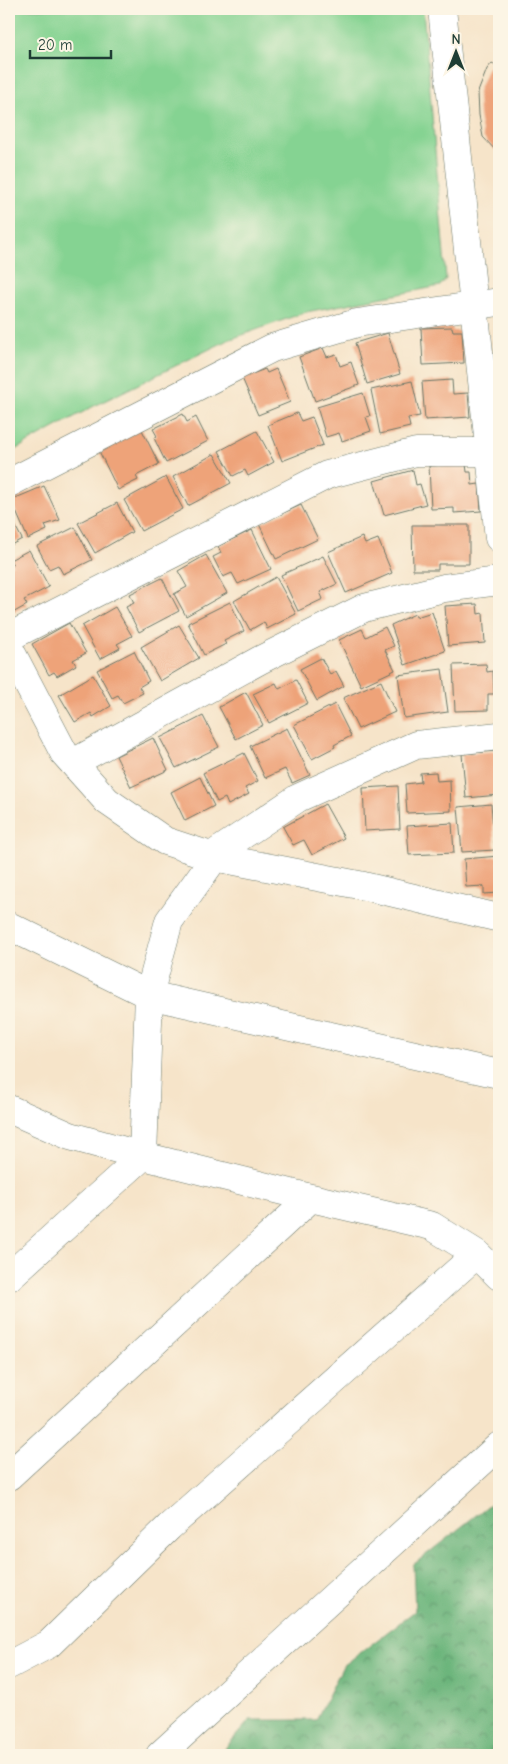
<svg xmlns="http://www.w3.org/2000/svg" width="508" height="1764" viewBox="0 0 508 1764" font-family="'Comic Neue',sans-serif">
<defs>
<pattern id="forest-crowns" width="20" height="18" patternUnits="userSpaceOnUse" patternTransform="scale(1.25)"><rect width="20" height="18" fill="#6cb57c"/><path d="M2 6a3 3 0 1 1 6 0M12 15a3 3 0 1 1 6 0" fill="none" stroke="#589466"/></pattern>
</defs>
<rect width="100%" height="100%" fill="#fcf5e5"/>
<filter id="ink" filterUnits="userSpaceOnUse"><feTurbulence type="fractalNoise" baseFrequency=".02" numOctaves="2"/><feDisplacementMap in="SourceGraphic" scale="10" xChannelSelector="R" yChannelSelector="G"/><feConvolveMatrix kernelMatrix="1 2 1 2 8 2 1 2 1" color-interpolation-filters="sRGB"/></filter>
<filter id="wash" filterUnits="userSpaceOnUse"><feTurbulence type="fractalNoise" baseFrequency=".0096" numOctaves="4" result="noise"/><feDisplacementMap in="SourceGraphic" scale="20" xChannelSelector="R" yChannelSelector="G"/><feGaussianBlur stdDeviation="1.12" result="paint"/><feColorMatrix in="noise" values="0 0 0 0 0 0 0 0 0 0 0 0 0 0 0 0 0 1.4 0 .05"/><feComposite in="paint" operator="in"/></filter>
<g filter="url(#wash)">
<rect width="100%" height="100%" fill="#f6e4c9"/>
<path fill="url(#forest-crowns)" stroke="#467958" d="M499,1497V1755H219L250,1720H316L343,1666L415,1611L413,1565Z"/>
<path fill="#85d392" stroke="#528863" d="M9,9H423L446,279L440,286L306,312L228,340L94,406L9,453Z"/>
<g id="blocks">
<path fill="#eea379" d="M492,63L499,67V154L483,137L479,115L478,92L487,69Z
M452,327L453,331H462L464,363L423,365L421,328Z
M388,333L400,374L367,384L355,343Z
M323,348L327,357L336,354L340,366L351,362L359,385L315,401L299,357Z
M265,369L267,373L276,369L290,402L258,415L242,378Z
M452,380L453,394L468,393L470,417L425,420L422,382Z
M412,381L420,416L408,418L410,427L380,434L371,390Z
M363,393L370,416L366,417L371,431L342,441L339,433L326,437L317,407Z
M297,413L301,421L312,417L323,445L282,461L268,425Z
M183,414L187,422L196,417L208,441L166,463L154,438L157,436L153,429Z
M141,428L159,464L136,476L138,480L118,490L98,449Z
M257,431L274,462L248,476L245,470L233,476L219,451Z
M214,454L231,483L188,506L173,477Z
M466,464L467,472H471L472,485L479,484L481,511L454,513V508L431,509L429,466Z
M413,470L416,485L420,484L426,504L384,515L374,481Z
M166,477L183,509L141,531L124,500Z
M44,486L60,520L45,525L47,530L28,539L11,500Z
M117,503L132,532L95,553L78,523Z
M301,505L318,539L276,559L259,524Z
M9,514L22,539L9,546Z
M412,525H469V564H438V570H413Z
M75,527L92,560L63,574L58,565L49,569L37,546Z
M252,530L271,569L238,584L232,573L223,577L213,557L221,553L218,546Z
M362,537L365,544L378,539L392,573L346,593L328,552Z
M29,550L49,587L24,600L27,605L9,615V567L13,565L10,560Z
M206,555L227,593L186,616L174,594L187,587L178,571Z
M323,556L337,584L320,592L323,599L298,611L281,575Z
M276,577L296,614L267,629L264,622L250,630L234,601Z
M162,578L179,611L139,632L126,607L134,603L130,594Z
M230,602L244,631L224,641L226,644L204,655L188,623Z
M477,604L478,614L483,613L485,643L448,646L445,606Z
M115,607L132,636L117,644L120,648L100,659L82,626Z
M432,612L445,651L405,665L391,625L415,614L416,617Z
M69,623L86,653L73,660L76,665L57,676L54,672L49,675L32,644Z
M179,625L199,658L160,681L141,647Z
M385,627L394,646L385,650L395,670L361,686L339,640L362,629L366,637Z
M134,651L149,681L139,687L143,693L123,703L118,695L112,698L97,670Z
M321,658L330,674L336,671L344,686L317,701L300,669Z
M486,664L487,672L493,671L494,694H488V710L455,711L453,665Z
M442,669L448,712L404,718L398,675Z
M93,675L111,706L93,717L91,713L75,722L59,695Z
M296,680L308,703L269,723L253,694L276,683L279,689Z
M381,681L395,712L358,729L343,698Z
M246,692L263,725L236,739L219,707Z
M335,704L351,736L334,745L335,747L312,759L294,725Z
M203,716L219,747L176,768L160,738Z
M287,728L310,775L292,783L285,769L265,778L250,746Z
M153,738L168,770L131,787L116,756Z
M496,751L499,772V795L466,798L462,754Z
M244,753L258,781L245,788L249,794L228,805L225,798L217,802L203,773Z
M436,772L437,781L450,780L451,811L407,813L405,784L421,782L420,773Z
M200,777L214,806L185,821L171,792Z
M398,786L400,829L365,831L363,788Z
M325,804L344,838L312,855L304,840L293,845L283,827Z
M491,804L495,850L462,852L458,807Z
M452,823L454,853L409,855L407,826Z
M499,856V893L484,894V886L466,887L464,859Z"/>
</g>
</g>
<g filter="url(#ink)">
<use href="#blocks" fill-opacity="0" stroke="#6a7768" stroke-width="1"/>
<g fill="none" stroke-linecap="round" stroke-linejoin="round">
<defs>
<path id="street" d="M442,9L499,538
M9,483L272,348L357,323L499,302
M9,637L327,475L416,452H490
M9,648L64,753L107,801L165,841L214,857L364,886L499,918
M73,763L260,660L364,608L444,588L499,581
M9,926L149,995L499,1074
M9,1109L70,1136L143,1156L149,995L169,921L219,851L298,798L416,745L499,736
M9,1277L143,1156L311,1198
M9,1476L311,1198L432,1226L477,1254
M9,1665L49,1644L169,1527L477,1254L499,1276
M160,1755L499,1446"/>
</defs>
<use href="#street" stroke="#6a7768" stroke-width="29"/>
<use href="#street" stroke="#fff" stroke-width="28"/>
</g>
</g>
<rect width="508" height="1764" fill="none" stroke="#fcf5e5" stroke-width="30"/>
<g transform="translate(456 52)" stroke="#fcf5e5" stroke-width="4" paint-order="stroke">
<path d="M0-4L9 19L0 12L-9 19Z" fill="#1f3d34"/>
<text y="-8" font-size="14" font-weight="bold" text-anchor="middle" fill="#1f3d34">N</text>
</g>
<path d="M30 50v8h81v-8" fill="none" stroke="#1f3d34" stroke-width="2.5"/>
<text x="38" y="50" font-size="15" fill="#1f3d34" stroke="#fcf5e5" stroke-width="4" paint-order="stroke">20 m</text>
</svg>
